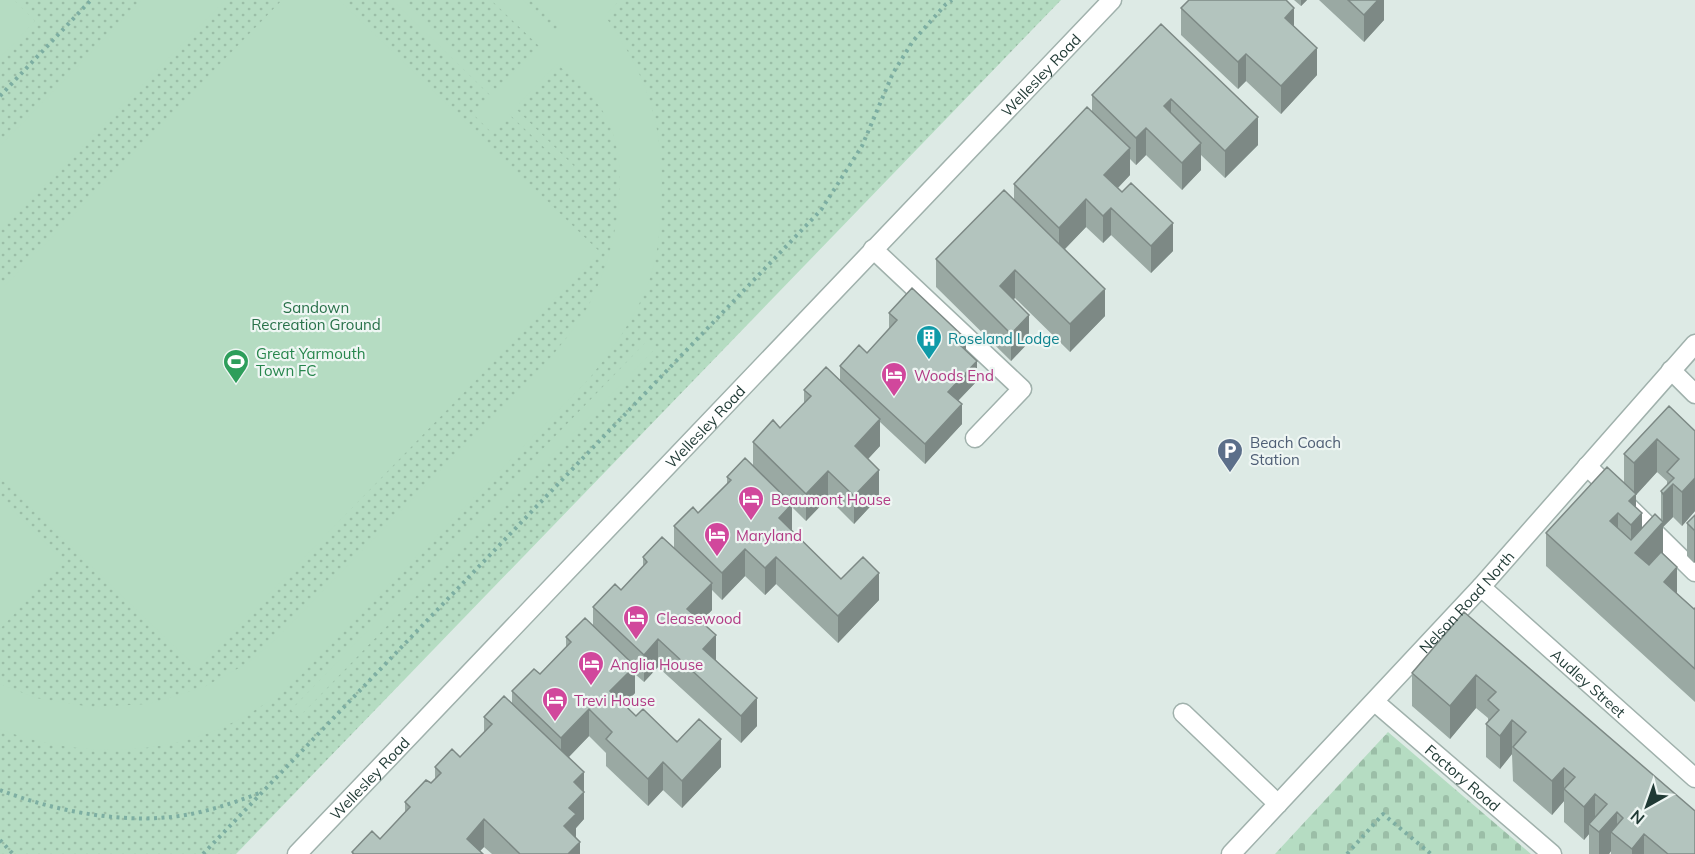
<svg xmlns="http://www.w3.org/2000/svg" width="1695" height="854" viewBox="0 0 1695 854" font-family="Mulish,sans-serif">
<defs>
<pattern id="cemetery-stones" width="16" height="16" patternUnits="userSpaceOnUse" patternTransform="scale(1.5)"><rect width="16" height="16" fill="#b5dcc2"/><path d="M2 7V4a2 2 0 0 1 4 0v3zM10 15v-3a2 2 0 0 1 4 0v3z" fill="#9bbea7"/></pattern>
<pattern id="park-dots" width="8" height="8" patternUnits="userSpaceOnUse" patternTransform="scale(1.5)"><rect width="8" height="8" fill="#b5dcc2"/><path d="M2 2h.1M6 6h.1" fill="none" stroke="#9bbea7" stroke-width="1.8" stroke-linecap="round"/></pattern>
</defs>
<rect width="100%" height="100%" fill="#ddeae5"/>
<path fill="url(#cemetery-stones)" d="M1388,732L1531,854H1275Z"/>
<path fill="url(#park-dots)" d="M0,0H1061L236,854H0Z"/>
<path fill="#b5dcc2" d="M0,0H14L35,21L0,58Z
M142,0H225L0,231V146Z
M282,0H339L600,252L197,668L0,478V291Z
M392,0H403L496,90L539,46L491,0H523L555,30L558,27L530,0H617L618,2L605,16C649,78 665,128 661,204C660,225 659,248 653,268C642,309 615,346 589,379L300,676C283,691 265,705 245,716C172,758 76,759 0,729V684L36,698L91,707L149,704L204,687L248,663L276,639L552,356C563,342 576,327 585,312C615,260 637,164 602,110C591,93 573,78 557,64L515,108L574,166L569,171L509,114L491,132L473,114L491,96Z
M647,341L655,349L299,717L291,710Z
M0,498L64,561L0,629Z"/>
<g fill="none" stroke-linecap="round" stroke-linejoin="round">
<defs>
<g id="minor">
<path d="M873,249L1022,389L975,438"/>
<path d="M1671,370L1695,394"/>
<path d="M1587,466L1695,572"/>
<path id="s1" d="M1481,587L1695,778"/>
<path id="s2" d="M1375,702L1552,854"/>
<path d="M1183,713L1278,804"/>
<path id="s3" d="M297,854L1112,0"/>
<path id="s4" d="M1231,854L1481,587L1695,344"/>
</g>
</defs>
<use href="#minor" stroke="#a0b1ac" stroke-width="21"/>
<path stroke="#7daea2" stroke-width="4" stroke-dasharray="3 4.5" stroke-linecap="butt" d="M0,96L91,0
M0,790C56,812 131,826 191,814C216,809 239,801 262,792
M0,840L13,854
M203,854L821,210L862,146L893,73L913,41L946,4L952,0
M1347,854L1383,814L1431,854"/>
<use href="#minor" stroke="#fff" stroke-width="18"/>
</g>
<path fill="#9aa9a3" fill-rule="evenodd" d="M1294,0H1307L1301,6Z
M1319,0H1384V20L1364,42Z
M1181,8L1294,26L1317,75L1281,114L1246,81L1238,89L1181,35Z
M1161,24L1258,145L1225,178L1201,155V170L1182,190L1146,155L1136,165L1130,159V175L1118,188L1173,251L1151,273L1111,235L1103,243L1086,227L1065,249L1105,316L1070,352L1015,298L1013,299L1029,342L1011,361L936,287V259L1014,199V184L1092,112V95Z
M889,313L966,351L977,381L958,401L962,424L925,464L880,422V446L868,459L879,497L854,524L828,498L806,521L792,507V531L841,579L879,600L838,643L776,584L765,595L745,576L722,600L712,590V610L701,622L716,660L757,726L741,743L658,667L644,682L635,674V693L624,704L636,716L721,767L682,808L663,790L648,806L606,766V753L589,736L569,757L584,792V819L576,828V837L580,854H492L484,847L480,851L483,854H352V852L380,839L405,812V802L431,783L435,780V767L460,757L484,732V717L512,703V691L540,674L566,647V637L593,626V607L621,590L643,567V557L674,548V526L698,513L727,484V477L753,466V442L780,428L804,403V390L840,381V366L867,353L889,329Z
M1669,406L1695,431V511L1682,526L1673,517L1663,527V554L1677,594L1694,609L1695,608V702L1546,566V533L1624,483V454ZM1657,472L1667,481V485L1661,491V520L1642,528L1636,507V495Z
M1695,515V562L1694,563L1687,556V523Z
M1464,612L1695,854H1611V851L1609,854H1589V834L1584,840L1564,822V801L1552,815L1513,781L1512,754L1500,769L1486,757V724L1488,722V718L1476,708L1450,739L1412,706V673Z"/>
<path fill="#7d8985" d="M1301,0H1307L1301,6Z
M1378,0H1384V20L1364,42V15Z
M1294,8V35L1285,18Z
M1317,48V75L1281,114V86Z
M1246,54V81L1238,89V62Z
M1171,99V126L1164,106Z
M1258,117V145L1225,178V151Z
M1146,128V155L1136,165V138Z
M1201,143V170L1182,190V163Z
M1130,148V175L1104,202V175Z
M1086,199V227L1059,255V228Z
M1111,208V235L1103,243V216Z
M1173,223V251L1151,273V246Z
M1015,270V298L1000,313V286Z
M1105,289V316L1070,352V324Z
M1029,315V342L1011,361V334Z
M966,339V358L960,345Z
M977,361V381L948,411V392Z
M962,404V424L925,464V444Z
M880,419V446L855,473V446Z
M1657,439V472L1636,495V520L1642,513V545L1663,522V555L1635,586L1631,559V525L1629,501L1634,495V463Z
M879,470V497L854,524V496Z
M828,471V498L806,521V494Z
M1695,478V511L1682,526V492Z
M1673,484V517L1663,527V494Z
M792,504V531L779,518Z
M1618,513V546L1610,521Z
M1695,529V562L1694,563V530Z
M745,549V576L722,600V573Z
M776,557V584L765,595V568Z
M1677,567V600L1664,582Z
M879,573V600L838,643V616Z
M712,583V610L687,636V609Z
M716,635V662L703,649Z
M658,639V667L644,682V655Z
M635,666V693L610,719V691Z
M1476,675V708L1450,739V706Z
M757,698V726L741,743V716Z
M589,709V736L561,765V738Z
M1512,720V754L1500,769V736Z
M721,739V767L682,808V781Z
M663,762V790L648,806V779Z
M1564,768V801L1552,815V781Z
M584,772V819L576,828V841L564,826L569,808L574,782Z
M1595,794V827L1589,824V834L1584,840V807Z
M1617,812V836L1611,832V851L1609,854H1599V832Z
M484,819V847L477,854L467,839Z
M1644,834V854H1632V849Z
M580,842V854H568Z"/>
<path fill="#b3c4be" stroke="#7d8985" stroke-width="1.5" d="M1189,0H1286L1294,8L1285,18L1317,48L1281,86L1246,54L1238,62L1181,8Z
M1348,0H1378L1364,15Z
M1161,24L1258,117L1225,151L1171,99L1164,106L1201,143L1182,163L1146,128L1136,138L1092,95Z
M1087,107L1130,148L1104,175L1122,192L1131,183L1173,223L1151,246L1111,208L1103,216L1086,199L1059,228L1014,184Z
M1004,190L1105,289L1070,324L1015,270L1000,286L1029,315L1011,334L936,259Z
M912,288L966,339L960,345L977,361L948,392L962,404L925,444L840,366L859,345L867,353L897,320L889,313Z
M826,367L880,419L855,446L879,470L854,496L828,471L806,494L753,442L773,420L780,428L811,396L804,390Z
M1669,406L1695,431V478L1682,492L1673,484L1663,494L1661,491L1674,478L1667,472L1679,459L1657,439L1634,463L1624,454Z
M745,458L792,504L779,518L841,579L863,557L879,573L838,616L776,557L765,568L745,549L722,573L674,526L693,507L698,513L731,480L727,477Z
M1607,467L1636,494L1629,501L1642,513L1631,525L1618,513L1610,521L1631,540L1655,514L1663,522L1635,553L1649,565L1661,552L1677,567L1664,582L1694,609L1695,608V669L1546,533Z
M1695,515V529L1694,530L1687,523Z
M662,537L712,583L687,609L716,635L703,649L757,698L741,716L658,639L644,655L593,607L615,584L621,590L647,562L643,557Z
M1464,612L1695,811V854H1668L1644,834L1632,849L1611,832L1623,818L1617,812L1599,832L1589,824L1607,804L1595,794L1584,807L1564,789L1575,777L1564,768L1552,781L1513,747L1526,732L1512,720L1500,736L1486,724L1499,710L1488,700L1496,692L1476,675L1450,706L1412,673Z
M585,618L635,666L610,691L636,716L643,709L677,742L699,719L721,739L682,781L663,762L648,779L606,739L612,732L589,709L561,738L512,691L534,669L540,674L571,642L566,637Z
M504,696L584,772L574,782L584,792L569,808L576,814L564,826L580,842L568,854H520L484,819L467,839L483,854H354L352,852L372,831L380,839L410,807L405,802L426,780L431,783L441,773L435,767L452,749L460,757L492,724L484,717Z"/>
<defs>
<symbol id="building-pin" viewBox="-11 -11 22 30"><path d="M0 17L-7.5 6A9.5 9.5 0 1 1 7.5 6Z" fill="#0f9aa8" stroke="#eef6f3"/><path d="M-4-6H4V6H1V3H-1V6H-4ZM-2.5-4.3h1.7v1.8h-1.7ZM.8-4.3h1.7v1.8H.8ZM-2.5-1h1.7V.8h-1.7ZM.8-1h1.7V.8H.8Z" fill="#fff"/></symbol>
<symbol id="stadium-pin" viewBox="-11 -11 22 30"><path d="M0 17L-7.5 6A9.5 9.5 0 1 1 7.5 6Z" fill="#2e9e5b" stroke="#eef6f3"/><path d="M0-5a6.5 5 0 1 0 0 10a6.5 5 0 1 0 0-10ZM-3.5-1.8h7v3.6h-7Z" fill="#fff"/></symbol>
<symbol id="hotel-pin" viewBox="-11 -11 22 30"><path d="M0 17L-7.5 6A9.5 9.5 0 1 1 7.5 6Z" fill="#d1479c" stroke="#eef6f3"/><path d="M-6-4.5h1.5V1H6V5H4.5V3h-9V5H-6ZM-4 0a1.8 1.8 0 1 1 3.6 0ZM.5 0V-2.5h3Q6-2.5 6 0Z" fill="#fff"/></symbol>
<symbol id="parking-pin" viewBox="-11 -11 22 30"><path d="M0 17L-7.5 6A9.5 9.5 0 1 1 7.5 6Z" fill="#5c6f8a" stroke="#eef6f3"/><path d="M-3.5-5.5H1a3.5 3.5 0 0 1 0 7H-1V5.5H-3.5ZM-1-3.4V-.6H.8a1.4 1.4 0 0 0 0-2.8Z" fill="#fff"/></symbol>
</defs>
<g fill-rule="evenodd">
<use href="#building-pin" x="914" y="323" width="30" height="40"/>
<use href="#stadium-pin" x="221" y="347" width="30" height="40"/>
<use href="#hotel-pin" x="879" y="360" width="30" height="40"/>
<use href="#parking-pin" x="1215" y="436" width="30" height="40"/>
<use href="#hotel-pin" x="736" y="484" width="30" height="40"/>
<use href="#hotel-pin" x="702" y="520" width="30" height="40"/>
<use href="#hotel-pin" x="621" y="603" width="30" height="40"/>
<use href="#hotel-pin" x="576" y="649" width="30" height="40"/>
<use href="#hotel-pin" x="540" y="685" width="30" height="40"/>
</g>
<g text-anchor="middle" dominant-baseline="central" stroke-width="4.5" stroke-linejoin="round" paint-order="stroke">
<g font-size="15" fill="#1f3934" stroke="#eef6f3">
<text stroke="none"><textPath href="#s3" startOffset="1077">Wellesley Road</textPath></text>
<text stroke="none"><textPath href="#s3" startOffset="591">Wellesley Road</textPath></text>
<text stroke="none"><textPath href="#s4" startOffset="345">Nelson Road North</textPath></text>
<text stroke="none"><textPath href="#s1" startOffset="144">Audley Street</textPath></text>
<text stroke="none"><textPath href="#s2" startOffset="116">Factory Road</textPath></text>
<text stroke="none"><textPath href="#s3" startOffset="105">Wellesley Road</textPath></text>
</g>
<g font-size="15" fill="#287149" stroke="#eef6f3">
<text x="316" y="307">Sandown<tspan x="316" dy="17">Recreation Ground</tspan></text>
</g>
<g font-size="15" fill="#0d838f" stroke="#eef6f3" text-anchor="start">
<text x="948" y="338">Roseland Lodge</text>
</g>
<g font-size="15" fill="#27864d" stroke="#eef6f3" text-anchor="start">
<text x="256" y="353">Great Yarmouth<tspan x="256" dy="17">Town FC</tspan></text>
</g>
<g font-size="15" fill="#b23c85" stroke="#eef6f3" text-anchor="start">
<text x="914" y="375">Woods End</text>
<text x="771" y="499">Beaumont House</text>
<text x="736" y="535">Maryland</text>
<text x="656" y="618">Cleasewood</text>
<text x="610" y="664">Anglia House</text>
<text x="574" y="700">Trevi House</text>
</g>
<g font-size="15" fill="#4e5e75" stroke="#eef6f3" text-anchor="start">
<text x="1250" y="442">Beach Coach<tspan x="1250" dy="17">Station</tspan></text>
</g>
</g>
<g transform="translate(1647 806) rotate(220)" stroke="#eef6f3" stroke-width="4.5" paint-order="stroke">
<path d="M0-4.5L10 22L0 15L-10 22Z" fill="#1f3934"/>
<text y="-9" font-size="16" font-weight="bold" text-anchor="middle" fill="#1f3934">N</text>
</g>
</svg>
